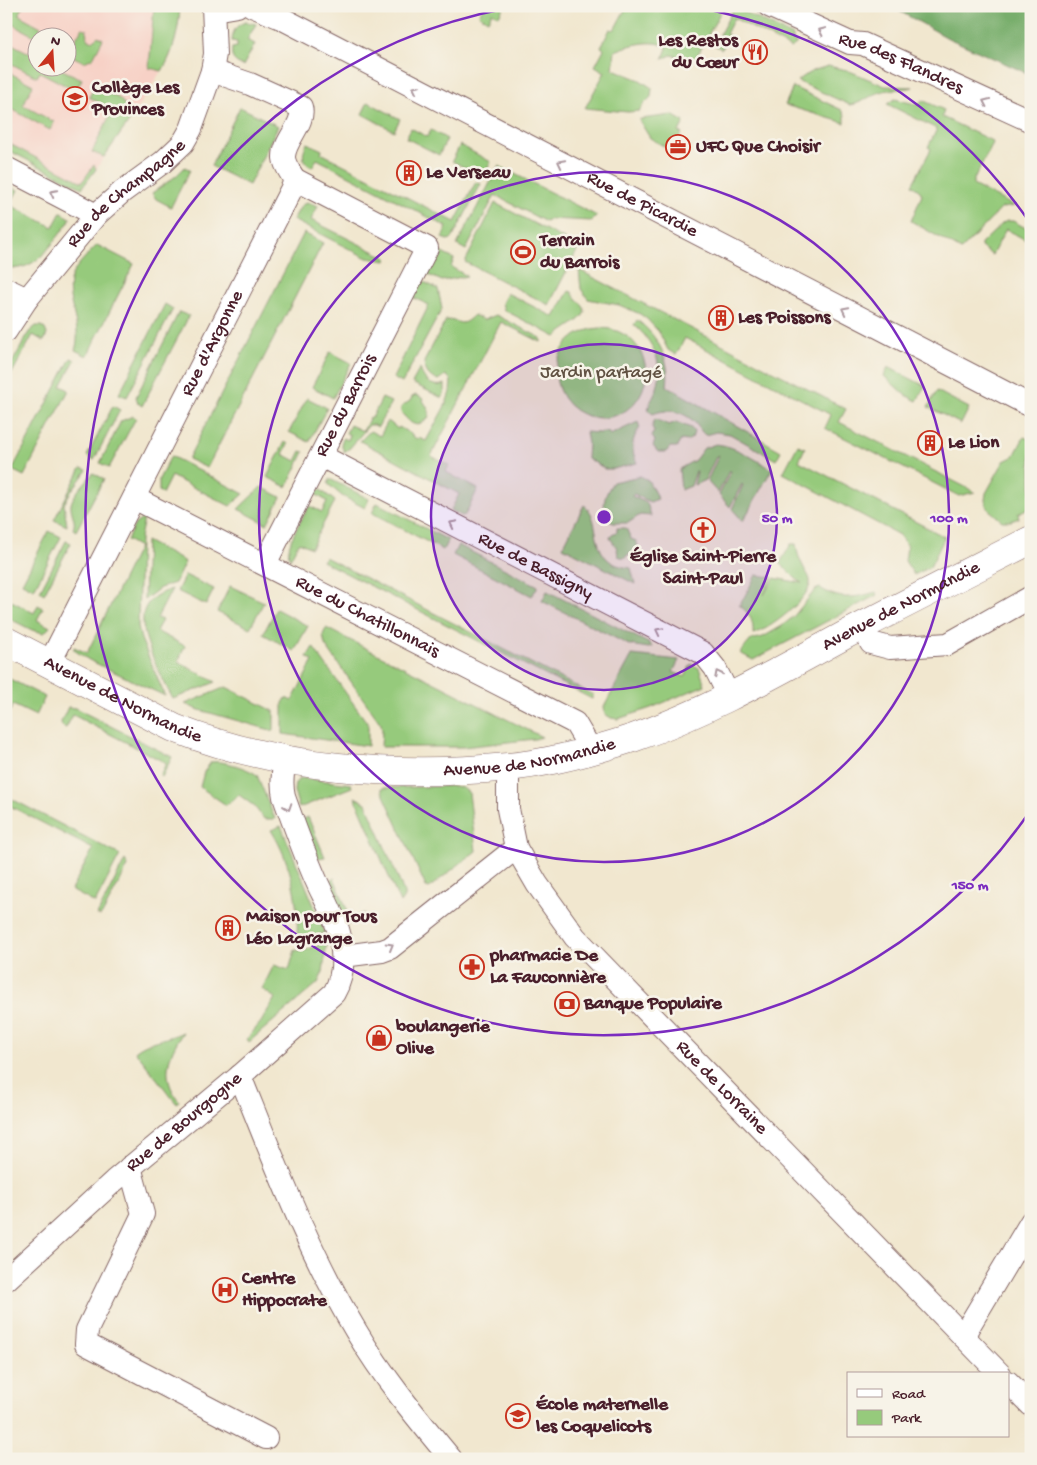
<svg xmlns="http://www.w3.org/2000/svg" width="1037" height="1465" viewBox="0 0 1037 1465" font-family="'Gochi Hand',sans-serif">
<rect width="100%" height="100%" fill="#f7f3e8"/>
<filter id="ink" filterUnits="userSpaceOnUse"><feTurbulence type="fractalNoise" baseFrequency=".02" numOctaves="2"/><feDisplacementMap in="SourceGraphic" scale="10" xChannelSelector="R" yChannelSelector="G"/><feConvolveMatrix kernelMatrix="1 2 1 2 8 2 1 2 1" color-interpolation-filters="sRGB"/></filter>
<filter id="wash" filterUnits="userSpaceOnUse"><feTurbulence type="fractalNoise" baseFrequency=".0096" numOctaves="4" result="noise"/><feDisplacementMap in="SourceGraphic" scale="20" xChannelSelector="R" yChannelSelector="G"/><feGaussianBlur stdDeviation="1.12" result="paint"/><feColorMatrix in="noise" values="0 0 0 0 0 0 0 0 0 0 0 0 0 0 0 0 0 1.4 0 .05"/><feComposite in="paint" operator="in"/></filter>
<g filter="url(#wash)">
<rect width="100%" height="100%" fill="#f1e7cf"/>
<path fill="#f7d1c6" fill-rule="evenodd" d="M6,6H180L178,26L170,57L119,137L82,188L6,149ZM38,38H68V68H38Z"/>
<path fill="#96ca7c" stroke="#707454" d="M6,6H23L19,15L41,27L36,37L6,21Z
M154,6H180C179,29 174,52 162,71L149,68Z
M484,6H504L499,16L492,12L488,20L479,15Z
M627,6H698L704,9L706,6H712L721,11L695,60L671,55L663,59L667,48L666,46C650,39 630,45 615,51L613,69L640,80L652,88L651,97L643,105L639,111L628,112L585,108L605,72L595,66L604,49L601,47L610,29L614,30Z
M736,8L793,36V41L797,43L791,48L734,18L726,34L732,37L728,43L726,42L722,49L714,45L733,9Z
M246,22L256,24L247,40L255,44L243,66C233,61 231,59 232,48L237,47V42L232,41C233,31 235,25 246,22Z
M82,28L86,29L87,38L93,41L98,36L103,39L93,58L84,62L68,54V41L73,44Z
M6,41L37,57L38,68H58L82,79L76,91L40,72L37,77L6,61Z
M828,66L847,70L885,86L913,87C904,90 891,88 881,92C870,95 861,104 850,105L797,81L812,71Z
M6,71L33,85L23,105L54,122L50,130L6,106Z
M95,86L120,99L133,116L104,157L92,152L109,117L106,114L109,108L89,97Z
M793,87L842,110L845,115V123L785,105Z
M895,99L919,105L922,100L944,110L942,117L992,141L993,143L973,181V185L1014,206L1002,208L961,250L911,221L922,195L920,191L912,185L931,149L928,147L937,129L887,104Z
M368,102L400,119L394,131L362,114Z
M240,107L278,126L249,185L211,166Z
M672,115L684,122L679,132L682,133L672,151L650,138L639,120L641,119Z
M411,128L427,137L431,130L447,139L439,155L406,138Z
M6,142L82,182L94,165L96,169L82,188L6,149Z
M307,143L322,150L321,153L455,222L476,182L481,184L452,239L447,240L442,238L447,227L317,159L312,167C301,162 302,153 307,143Z
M460,145L491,162L483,177L452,161Z
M499,166L597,216L592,221L550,219L546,222L495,195L466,250L457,245Z
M185,167L190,170L171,207L156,199L152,193L176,176Z
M11,187L18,190L10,205L53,227L61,212L70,218L69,222C52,243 37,273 6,268V197Z
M307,202L318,206L311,220L387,258L386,261L367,258L293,220L301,206Z
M495,203L579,247L549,305L465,262Z
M1007,221H1013L1031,231V243L1006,229L992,255L981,247V244L1003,223Z
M304,233L323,243L207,468L188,459Z
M97,245L134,264L87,356L75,350C84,324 62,298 72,275C77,264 89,254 97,245Z
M436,250L454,259L451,267L467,276L442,281L424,273Z
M579,270L846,409L839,422L975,492L959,496L825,428L831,415L685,338L676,355L668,350L659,332L647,319L640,314L619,305L588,299L581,289Z
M420,280L438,289L442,309L402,383L393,378L429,305L412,297Z
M569,291L572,292C575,300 584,303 585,312C580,323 564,328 556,337L504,310L502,303L507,293L554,317Z
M165,304L173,309L127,397L119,394Z
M179,312L189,316L142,406L138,403L136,397Z
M474,315L484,320L496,315L541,338V342L501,322L431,456L449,465L446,472L478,489L465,515L462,516L451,510L459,494L360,441L370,431L380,436L388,421L398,429L399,427L411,434V435L417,439L419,438L426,441L446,404L450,392L451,380L446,375L439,380C429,379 425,371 424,362L446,320C461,320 460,329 474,315Z
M637,320C658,336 671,360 667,386L781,451L776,460L730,434L716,432L705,435C701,432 699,427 695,423C684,411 667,408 653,414L648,410C649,402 655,396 657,388C664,365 653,340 634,325Z
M36,326H41L45,329L47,334L44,341L33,335L6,384V374L29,332Z
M556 373a45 45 0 1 1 90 0a45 45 0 1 1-90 0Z
M330,352L351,363L333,398L312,387Z
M71,358L75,360L61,386L69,390L24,476L12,470Z
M888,367L925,386L917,401L905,395L884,376Z
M420,368C423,380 432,389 445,384V391L442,398L412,383Z
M937,391L969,408L961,424L928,407Z
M416,395L422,398C425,406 432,409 428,419L418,425C412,424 411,423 407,419C398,410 398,408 410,401L412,397Z
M307,398L327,408L309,442L289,432Z
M382,398L391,402L378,427L374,425H369L350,448L344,452L341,444L343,438L348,440L350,435L346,433L350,425L363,431L370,417L372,418Z
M113,406L120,410L94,460L87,456Z
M133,416L136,418L109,468L100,463L121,421Z
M655,419L669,425L676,422L691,428L694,432L692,438L687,441L681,440L677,447H670L666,452H658L653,446L655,441L652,436L654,431L652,427Z
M638,422L640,428C631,439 631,450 637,463L613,469H604V468L587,458L588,444L586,432L599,433L608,432L610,435Z
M1024,437L1031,440V507L1018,513L1019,518L1011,521H1002L987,508L985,500L986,493L1004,461L1014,456Z
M285,442L288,444L283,454L296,461L301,451L304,452L287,487L267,477Z
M716,444C736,446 754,459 772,469L743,521L732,509L743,485L742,484L730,507L719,495L731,471H729L718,493L707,481L719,455L716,457L705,480L694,485L697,471H696L691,486L681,490L679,469L695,460L704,448Z
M798,445L805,448L799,461L945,537L930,567L914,575L905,561L907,546L899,535L783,473Z
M171,456L244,494L230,506L171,476L162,494L159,491V479Z
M81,468L87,470L70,493L64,504L67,526L54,520Z
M93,473L104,479L76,531L73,529C77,520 70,513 71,504C73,494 86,482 93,473Z
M640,476L648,480L658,499L650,502L634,494L632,496L647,503L651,516L640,515L628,523H613C599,511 604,495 613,482Z
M330,479L369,499L365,508L342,496L328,484Z
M261,487L281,497L267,524L238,509Z
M318,490H321L335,501L311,548L299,542L290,559C283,547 303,518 309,506L322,512L327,501L315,494Z
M377,503L448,540L443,550L372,513Z
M584,505C605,520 584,564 631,568L635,584L563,547Z
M144,518L140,538L138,626L141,639L165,696L89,660L74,650V647L87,653L139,547L127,540L135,524Z
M617,528H626L631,539L636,541L638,546L635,554H629L624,558L618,556L617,548L610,538L612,534L617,532Z
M49,531L61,537L34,589L22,583Z
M66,541L71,543L44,594L40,591Z
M146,541L185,562L175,583L160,588L144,600Z
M791,544H796C797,552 799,559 803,566C805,571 809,575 810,580C813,597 768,631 753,634C754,621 749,611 738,605H740L756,575L772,577L764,595L774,578L802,583L795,578L780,563Z
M458,545L538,586L532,596L453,555Z
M325,557L593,695L592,699L322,561Z
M185,575L214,589L206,605L177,591Z
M230,586L264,602L250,628L217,612Z
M820,588C840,601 853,598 876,592L877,595L753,660L740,653L751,640L763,637L782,626L794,616L815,590Z
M172,589L157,618L162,620L156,631L185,646L178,662L216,682L173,699C163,681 141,637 143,618C143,611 146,605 151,600C156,594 165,592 172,589Z
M547,591L650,644L652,647L649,648L629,645L542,601Z
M6,598L34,613L38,605L43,608L37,620L50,627L44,633L32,630L6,617Z
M276,609L308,626L294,651L263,634Z
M326,628L542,737L535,739L463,747H381L382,730L381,724L325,645L323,635Z
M313,647L368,724V746L283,734V703L286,698L292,701L313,661L307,657Z
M632,655L679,660L673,672L685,677L691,664L699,668L705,685L651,708L618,719L611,718L605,714L604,707Z
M6,677L45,697L36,716L13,705L6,718Z
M226,687L274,711V731L196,709L185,704Z
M68,707L75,708L172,757L162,777L160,776L166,763L73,715L66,728L62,726L61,722Z
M211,762C222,760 248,768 257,775L275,819H264L254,806L239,795L226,805L200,787L204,772Z
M301,778L351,784L352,787L299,808L294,791L295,783Z
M455,786L463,788L469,793L476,851L429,888L426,887L382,791V788Z
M6,796L120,855L95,903L71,890L93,849L6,804Z
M355,797L366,803L404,892V897L400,903Z
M308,817L325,857L318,858L300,821Z
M281,826L325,932L304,943L297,942C299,901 292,864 271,830Z
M125,860L128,866L103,913L100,916L97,915Z
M334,878L350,917L364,913L365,917L344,926L328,881Z
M327,942L323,972L318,983L249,1042L247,1039L261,1022L275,998L262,989L274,965L289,970L295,950L303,951Z
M183,1032C168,1056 160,1076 179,1101L176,1103L135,1051C147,1040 167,1040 183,1032Z"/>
<path fill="#78ae6c" stroke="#61664c" d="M890,6H1031V75L948,38Z"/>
</g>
<g filter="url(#ink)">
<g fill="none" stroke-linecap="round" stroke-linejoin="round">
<defs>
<g id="minor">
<path id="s1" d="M252,6L281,18L1031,406"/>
<path id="s2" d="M769,6L850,43L863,44L1031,121"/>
<path d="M214,10L237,6"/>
<path d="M6,168L96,215"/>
<path d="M6,289L27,299"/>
<path id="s3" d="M6,331L27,299L96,215L122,192L163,162L183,143L191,129L212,71L215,54L213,6"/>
<path id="s4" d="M321,456L703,653L715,668L730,698"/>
<path id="s5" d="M134,498L575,723L591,750"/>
<path id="s6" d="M265,564L427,248L294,179"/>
<path d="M862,626L871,643L890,648L948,644L1031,597"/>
<path id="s7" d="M49,664L293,186L294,179C291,172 285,167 284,158C283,141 306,123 301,107L250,84L212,71"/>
<path id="s8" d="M508,767V809L516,848L537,884L575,937L1000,1374"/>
<path d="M343,956L382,951L390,948L516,848"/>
<path d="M240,1076C275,1163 308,1251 356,1331C383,1377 417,1418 451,1459"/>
<path d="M130,1167L143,1214L87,1330L86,1344L266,1438"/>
<path id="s9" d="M6,1280L114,1181L240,1076L334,993C344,976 344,956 340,937C337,920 323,896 316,880C304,853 294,825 284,797C281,784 283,772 285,759"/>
<path d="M963,1336L1031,1222"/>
<path d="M1008,1382L1031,1405"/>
</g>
<g id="major">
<path id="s10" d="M6,641L174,728C278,769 397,778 508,767C550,763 593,751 633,738C708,712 777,672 847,634C908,602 970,571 1031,540"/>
</g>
</defs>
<use href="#minor" stroke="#846564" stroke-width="24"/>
<use href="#major" stroke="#846564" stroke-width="29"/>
<use href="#minor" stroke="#fff" stroke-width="22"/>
<use href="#major" stroke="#fff" stroke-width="28"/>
</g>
<defs><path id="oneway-chevron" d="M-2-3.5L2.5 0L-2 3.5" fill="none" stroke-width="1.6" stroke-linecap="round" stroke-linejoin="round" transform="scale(1.25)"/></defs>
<g stroke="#ae9aa0">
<use href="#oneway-chevron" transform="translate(822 31) rotate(-155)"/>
<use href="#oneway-chevron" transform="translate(416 89) rotate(-153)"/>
<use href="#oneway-chevron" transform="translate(986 102) rotate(-155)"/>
<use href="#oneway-chevron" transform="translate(561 163) rotate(-153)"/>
<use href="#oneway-chevron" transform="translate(53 193) rotate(-153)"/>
<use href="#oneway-chevron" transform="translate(845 310) rotate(-153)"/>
<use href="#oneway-chevron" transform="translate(453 524) rotate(-153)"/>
<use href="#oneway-chevron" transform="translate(659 631) rotate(-153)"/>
<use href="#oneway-chevron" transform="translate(718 674) rotate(-117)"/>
<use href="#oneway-chevron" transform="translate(288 807) rotate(71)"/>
<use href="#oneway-chevron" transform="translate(390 946) rotate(-30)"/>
</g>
</g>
<circle cx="604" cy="517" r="173" fill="#7b2cbf" fill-opacity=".12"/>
<g fill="none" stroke="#7b2cbf" stroke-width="2.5">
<circle cx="604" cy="517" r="173"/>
<circle cx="604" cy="517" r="345"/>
<path d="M1028 814A518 518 0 1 1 514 7M694 7A518 518 0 0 1 1028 220"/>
</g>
<defs>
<symbol id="restaurant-ring" viewBox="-11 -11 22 22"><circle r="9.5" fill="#f7f3e8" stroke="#c8321e" stroke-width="1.5"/><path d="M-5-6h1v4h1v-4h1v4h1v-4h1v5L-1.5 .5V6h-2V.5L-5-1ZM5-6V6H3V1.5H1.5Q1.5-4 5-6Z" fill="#c8321e"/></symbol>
<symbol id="school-ring" viewBox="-11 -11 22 22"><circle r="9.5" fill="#f7f3e8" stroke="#c8321e" stroke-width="1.5"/><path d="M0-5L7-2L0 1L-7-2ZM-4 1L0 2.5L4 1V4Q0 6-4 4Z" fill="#c8321e"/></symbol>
<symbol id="office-ring" viewBox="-11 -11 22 22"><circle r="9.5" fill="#f7f3e8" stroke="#c8321e" stroke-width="1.5"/><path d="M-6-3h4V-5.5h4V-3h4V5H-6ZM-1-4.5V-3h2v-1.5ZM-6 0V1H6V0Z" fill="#c8321e"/></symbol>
<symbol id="building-ring" viewBox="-11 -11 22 22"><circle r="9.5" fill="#f7f3e8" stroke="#c8321e" stroke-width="1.5"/><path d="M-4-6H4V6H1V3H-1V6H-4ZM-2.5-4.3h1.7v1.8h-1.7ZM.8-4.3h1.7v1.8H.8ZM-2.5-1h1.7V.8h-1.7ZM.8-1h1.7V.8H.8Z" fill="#c8321e"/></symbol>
<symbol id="stadium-ring" viewBox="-11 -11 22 22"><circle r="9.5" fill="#f7f3e8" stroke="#c8321e" stroke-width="1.5"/><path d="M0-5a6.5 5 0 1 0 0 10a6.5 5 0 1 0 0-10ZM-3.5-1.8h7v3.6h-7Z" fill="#c8321e"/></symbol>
<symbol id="church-ring" viewBox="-11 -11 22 22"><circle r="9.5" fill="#f7f3e8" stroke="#c8321e" stroke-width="1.5"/><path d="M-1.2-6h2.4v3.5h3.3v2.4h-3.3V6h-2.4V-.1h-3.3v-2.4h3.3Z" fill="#c8321e"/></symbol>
<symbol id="pharmacy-ring" viewBox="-11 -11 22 22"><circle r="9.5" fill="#f7f3e8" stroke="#c8321e" stroke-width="1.5"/><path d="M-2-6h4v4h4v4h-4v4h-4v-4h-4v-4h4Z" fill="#c8321e"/></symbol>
<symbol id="bank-ring" viewBox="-11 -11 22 22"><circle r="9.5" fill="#f7f3e8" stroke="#c8321e" stroke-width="1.5"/><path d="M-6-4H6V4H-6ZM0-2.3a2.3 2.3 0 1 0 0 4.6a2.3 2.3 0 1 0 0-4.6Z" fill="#c8321e"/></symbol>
<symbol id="shop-ring" viewBox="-11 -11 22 22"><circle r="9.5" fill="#f7f3e8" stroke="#c8321e" stroke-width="1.5"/><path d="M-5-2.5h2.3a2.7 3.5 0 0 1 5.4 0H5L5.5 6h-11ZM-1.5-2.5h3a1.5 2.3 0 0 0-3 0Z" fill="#c8321e"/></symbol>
<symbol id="hospital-ring" viewBox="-11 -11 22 22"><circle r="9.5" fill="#f7f3e8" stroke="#c8321e" stroke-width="1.5"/><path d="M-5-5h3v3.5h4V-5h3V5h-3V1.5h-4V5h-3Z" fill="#c8321e"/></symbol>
</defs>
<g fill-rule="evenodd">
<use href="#restaurant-ring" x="741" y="38" width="28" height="28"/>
<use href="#school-ring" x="61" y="85" width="28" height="28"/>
<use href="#office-ring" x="664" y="133" width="28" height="28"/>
<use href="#building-ring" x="395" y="159" width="28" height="28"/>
<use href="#stadium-ring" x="509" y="238" width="28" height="28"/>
<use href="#building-ring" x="707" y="304" width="28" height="28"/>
<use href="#building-ring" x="916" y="429" width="28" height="28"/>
<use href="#church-ring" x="689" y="516" width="28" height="28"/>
<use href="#building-ring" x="214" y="914" width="28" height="28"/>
<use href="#pharmacy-ring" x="458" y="953" width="28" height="28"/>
<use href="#bank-ring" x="553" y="990" width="28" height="28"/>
<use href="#shop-ring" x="365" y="1024" width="28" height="28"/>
<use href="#hospital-ring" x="211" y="1276" width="28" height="28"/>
<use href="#school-ring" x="504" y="1402" width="28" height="28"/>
</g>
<g text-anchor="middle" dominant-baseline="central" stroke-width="5" stroke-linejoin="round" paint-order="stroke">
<g font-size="19" font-weight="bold" fill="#4a1f2b" stroke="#f7f3e8" text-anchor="start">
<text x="738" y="41" text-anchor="end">Les Restos<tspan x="738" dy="22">du Cœur</tspan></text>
<text x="92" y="88">Collège Les<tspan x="92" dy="22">Provinces</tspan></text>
<text x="696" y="147">UFC Que Choisir</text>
<text x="426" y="173">Le Verseau</text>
<text x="540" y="241">Terrain<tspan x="540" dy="22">du Barrois</tspan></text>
<text x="738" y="318">Les Poissons</text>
<text x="948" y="443">Le Lion</text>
<text x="703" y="557" text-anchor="middle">Église Saint-Pierre<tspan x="703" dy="22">Saint-Paul</tspan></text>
<text x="246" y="917">Maison pour Tous<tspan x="246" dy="22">Léo Lagrange</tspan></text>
<text x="490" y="956">pharmacie De<tspan x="490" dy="22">La Fauconnière</tspan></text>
<text x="584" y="1004">Banque Populaire</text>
<text x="396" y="1027">boulangerie<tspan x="396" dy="22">Olive</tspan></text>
<text x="242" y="1279">Centre<tspan x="242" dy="22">Hippocrate</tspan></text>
<text x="536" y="1405">École maternelle<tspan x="536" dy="22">les Coquelicots</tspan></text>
</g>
<g font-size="19" fill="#4a1f2b" stroke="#f7f3e8">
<text stroke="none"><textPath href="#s2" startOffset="144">Rue des Flandres</textPath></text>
<text stroke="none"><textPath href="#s3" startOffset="184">Rue de Champagne</textPath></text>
<text stroke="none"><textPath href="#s1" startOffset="438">Rue de Picardie</textPath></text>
<text stroke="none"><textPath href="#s7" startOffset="360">Rue d'Argonne</textPath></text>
<text stroke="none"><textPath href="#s6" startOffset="178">Rue du Barrois</textPath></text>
<text stroke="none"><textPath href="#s4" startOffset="241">Rue de Bassigny</textPath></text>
<text stroke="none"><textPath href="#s10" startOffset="956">Avenue de Normandie</textPath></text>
<text stroke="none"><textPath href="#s5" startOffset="262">Rue du Chatillonnais</textPath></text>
<text stroke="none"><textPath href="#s10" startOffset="131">Avenue de Normandie</textPath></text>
<text stroke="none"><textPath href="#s10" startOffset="551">Avenue de Normandie</textPath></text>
<text stroke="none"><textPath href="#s8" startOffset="399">Rue de Lorraine</textPath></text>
<text stroke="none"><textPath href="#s9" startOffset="238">Rue de Bourgogne</textPath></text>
</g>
<g font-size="19" fill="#615243" stroke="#f7f3e8">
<text x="601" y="373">Jardin partagé</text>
</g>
</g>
<circle cx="604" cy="517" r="8" fill="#7b2cbf" stroke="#f7f3e8" stroke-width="2.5"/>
<g font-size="15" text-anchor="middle" font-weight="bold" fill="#7b2cbf" stroke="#f7f3e8" stroke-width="5" stroke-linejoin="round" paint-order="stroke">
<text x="777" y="522">50 m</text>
<text x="949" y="522">100 m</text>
<text x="970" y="889">150 m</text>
</g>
<rect width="1037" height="1465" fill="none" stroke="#f7f3e8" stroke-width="25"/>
<rect x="847" y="1372" width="162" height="65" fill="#f7f3e8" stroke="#b29e9c"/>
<rect x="857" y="1389" width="25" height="8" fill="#ffffff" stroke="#b29e9c"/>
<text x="892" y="1398" font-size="15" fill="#4a1f2b">Road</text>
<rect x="857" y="1410" width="25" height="15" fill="#96ca7c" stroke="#b29e9c"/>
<text x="892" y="1422" font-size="15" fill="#4a1f2b">Park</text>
<g transform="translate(52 52) rotate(18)"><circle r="24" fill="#f7f3e8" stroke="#b29e9c"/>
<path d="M0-4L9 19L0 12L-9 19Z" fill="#c8321e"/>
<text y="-8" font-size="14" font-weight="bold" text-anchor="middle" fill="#4a1f2b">N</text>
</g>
</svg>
